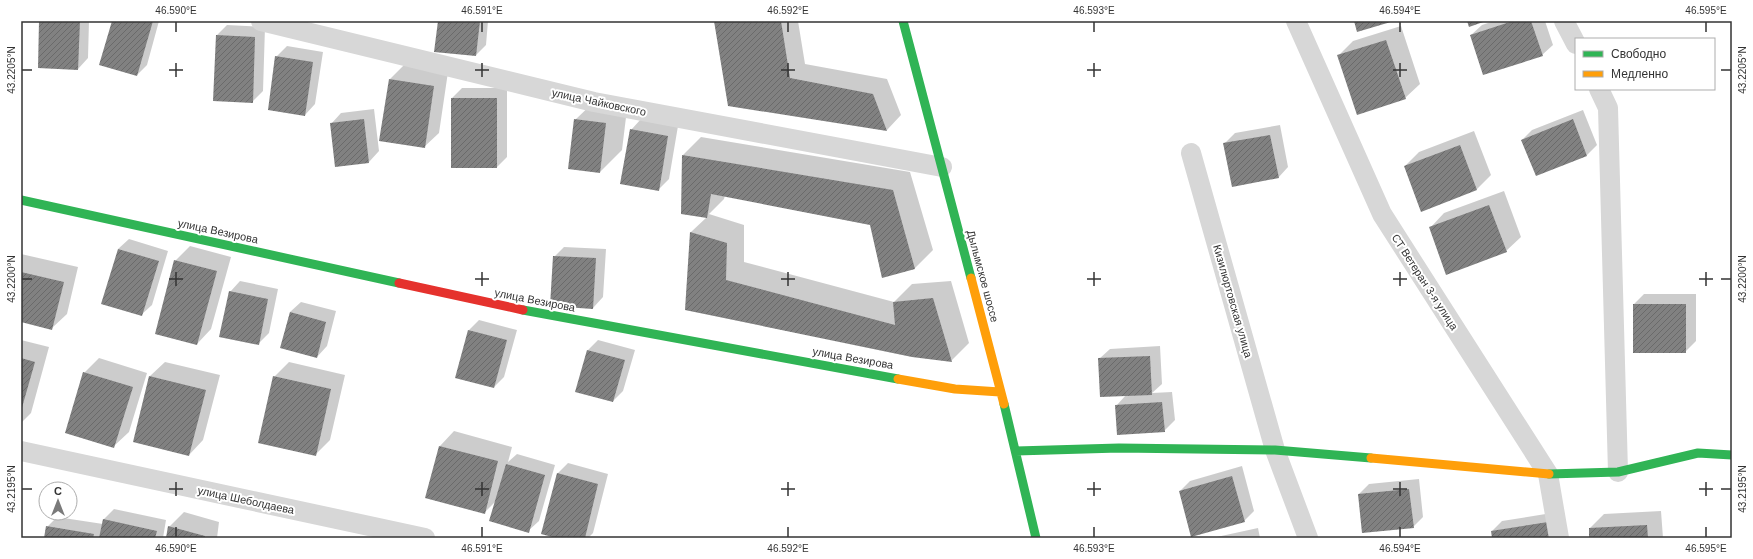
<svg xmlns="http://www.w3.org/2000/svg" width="1753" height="559" viewBox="0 0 1753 559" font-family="Helvetica,sans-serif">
<defs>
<pattern id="building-hatch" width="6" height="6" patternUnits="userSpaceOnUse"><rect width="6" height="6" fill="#818181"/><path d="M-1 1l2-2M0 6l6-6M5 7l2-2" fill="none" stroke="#6a6a6a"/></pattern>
</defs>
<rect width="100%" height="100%" fill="#fff"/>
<path fill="#0003" d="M40,21H89L88,58L78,69Z
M113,21H159L147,65L137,75Z
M439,21H488L486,45L476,55Z
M715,21H798L805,64L887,79L901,115L887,130L729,105Z
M1494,21H1545L1553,45L1542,55L1471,35L1482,25Z
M227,25L265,27L263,91L252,102L217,35Z
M1401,26L1420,84L1405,98L1339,55L1353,41Z
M287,46L323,52L315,104L305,115L276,57Z
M404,65L448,72L439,133L424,147L390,79Z
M462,88H507V157L497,167H452V98Z
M598,98L628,101L622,150L600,172L575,120Z
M374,109L379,151L369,162L336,166L331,124L341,113Z
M1583,110L1597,145L1587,155L1522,140L1532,130Z
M641,119L678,126L669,179L658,190L631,130Z
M1280,125L1288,167L1278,178L1224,144L1235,133Z
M1474,131L1491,175L1477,189L1422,210L1405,166L1419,152Z
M701,137L910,172L933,250L915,268L882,277L871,224L725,195L724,199L709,214L744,225V262L894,302L912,284L951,281L969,343L951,361L686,310L691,232L707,217L682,213L683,155Z
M1504,191L1521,237L1506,251L1430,228L1444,213Z
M129,239L168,251L152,305L141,315L118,249Z
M190,246L231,257L211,329L197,344L175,261Z
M564,247L606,249L603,297L593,308L554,257Z
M21,254L78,267L67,314L52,328L21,321Z
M240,281L278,289L269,333L258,344L230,292Z
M1644,294H1696V341L1685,352L1634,304Z
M301,302L336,311L327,346L317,357L281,347L290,312Z
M479,320L517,330L504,377L494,387L456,377L469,330Z
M21,340L49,347L31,413L21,423Z
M598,340L635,350L623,391L613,401L577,391L588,350Z
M1160,346L1162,384L1152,393L1172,392L1175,420L1164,431L1116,406L1126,395L1099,359L1110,349Z
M99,358L147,373L129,432L114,446L84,373Z
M165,362L220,375L203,440L189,455L134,441L150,376Z
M289,362L345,375L330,440L316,454L274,377Z
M454,431L512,447L508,462L517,454L555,465L539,521L528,531L495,502L484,513L426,497L440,446Z
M568,463L608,474L593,533L588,538H560L557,474Z
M1242,466L1254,511L1244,521L1180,491L1190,481Z
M1419,479L1423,517L1413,527L1359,494L1369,484Z
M114,509L166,520L163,538H45L47,527L57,517L103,524L104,519Z
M1661,511L1663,538H1590V528L1604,514Z
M184,512L219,522L217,538H167L169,527Z
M1558,512L1562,538H1493L1492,531L1502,521Z
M1258,528L1260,538H1212Z"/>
<path fill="url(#building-hatch)" d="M39,21H80L78,70L38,68Z
M112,21H153L137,76L99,65Z
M438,21H480L476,56L434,52Z
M714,21H781L790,78L873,94L887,131L728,106Z
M1354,21H1394L1357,32Z
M1467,21H1486L1469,27Z
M1513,21H1531L1543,56L1483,75L1470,35Z
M216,35L255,37L253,103L213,101Z
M1386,40L1406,99L1357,115L1337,55Z
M275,56L313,62L305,116L268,110Z
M389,79L434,86L425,148L379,141Z
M451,98H497V168H451Z
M364,119L369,163L335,167L330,123Z
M574,119L606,123L600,173L568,169Z
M1573,119L1587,156L1536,176L1521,140Z
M630,129L668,136L659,191L620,184Z
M1270,135L1279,178L1232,187L1223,143Z
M1460,145L1477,190L1421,212L1404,166Z
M682,155L893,190L915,269L882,278L870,225L711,194L707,218L681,214Z
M1489,205L1507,252L1446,275L1429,227Z
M690,232L727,243L726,280L895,325L893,302L933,298L952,362L912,357L685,310Z
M118,249L159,261L142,316L101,304Z
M553,256L596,258L593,309L550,306Z
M174,260L217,271L197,345L155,334Z
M21,272L64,282L52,330L21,322Z
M229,291L268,299L259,345L219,337Z
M1633,304H1686V353H1633Z
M290,312L326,322L317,358L280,348Z
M468,330L507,340L494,388L455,378Z
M587,350L625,360L613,402L575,392Z
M1150,356L1152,395L1100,397L1098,358Z
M21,358L35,362L21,411Z
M83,372L133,387L114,448L65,433Z
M149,376L206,390L189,456L133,442Z
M273,376L331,389L316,456L258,443Z
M1162,402L1165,432L1117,435L1115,405Z
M439,446L498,461L485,514L425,498Z
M506,464L545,475L529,533L489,521Z
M557,473L598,484L585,538H556L541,534Z
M1232,476L1245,522L1191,537L1179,491Z
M1409,489L1414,528L1362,533L1358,494Z
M103,519L157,531L155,538H99Z
M1548,522L1550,538H1492L1491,531Z
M1647,525L1648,538H1589V528Z
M46,526L94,534L93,538H44Z
M168,526L205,536V538H166Z"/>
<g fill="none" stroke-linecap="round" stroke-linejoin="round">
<path stroke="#d7d7d7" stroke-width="20" d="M261,21L594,102L942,167
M1296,21L1382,214L1548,474L1559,538
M1564,21L1576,44
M1599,89L1608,108L1618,472
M1191,153L1275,450L1308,538
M21,451L425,538"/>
<path stroke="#30b455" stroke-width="9" d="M903,21L971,278
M21,200L399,283
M523,310L898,379
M1004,404L1036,538
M1016,451L1119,448L1275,450L1371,458
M1549,474L1618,472L1698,453L1732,455"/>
<path stroke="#ff9f0a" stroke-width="9" d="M971,278L1004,404
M898,379L955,389L1000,392
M1371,458L1549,474"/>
<path stroke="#e5322d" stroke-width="9" d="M399,283L523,310"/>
</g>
<path fill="none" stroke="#333" stroke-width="1.5" d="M176,22V32M482,22V32M788,22V32M1094,22V32M1400,22V32M1706,22V32M176,63V77M482,63V77M788,63V77M1094,63V77M1400,63V77M22,70H32M169,70H183M475,70H489M781,70H795M1087,70H1101M1393,70H1407M1721,70H1731M176,272V286M482,272V286M788,272V286M1094,272V286M1400,272V286M1706,272V286M22,279H32M169,279H183M475,279H489M781,279H795M1087,279H1101M1393,279H1407M1699,279H1713M1721,279H1731M176,482V496M482,482V496M788,482V496M1094,482V496M1400,482V496M1706,482V496M22,489H32M169,489H183M475,489H489M781,489H795M1087,489H1101M1393,489H1407M1699,489H1713M1721,489H1731M176,527V537M482,527V537M788,527V537M1094,527V537M1400,527V537M1706,527V537"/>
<g text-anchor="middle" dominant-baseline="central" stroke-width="4" stroke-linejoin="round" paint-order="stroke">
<g font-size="11" fill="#333" stroke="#fff">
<text transform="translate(599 102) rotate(12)">улица Чайковского</text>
<text transform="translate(218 231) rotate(12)">улица Везирова</text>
<text transform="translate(983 276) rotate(75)">Дылымское шоссе</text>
<text transform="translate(1425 282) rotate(57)">СТ Ветеран 3-я улица</text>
<text transform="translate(535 300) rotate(11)">улица Везирова</text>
<text transform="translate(1233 301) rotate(74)">Кизилюртовская улица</text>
<text transform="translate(853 358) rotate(10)">улица Везирова</text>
<text transform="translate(246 500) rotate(12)">улица Шеболдаева</text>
</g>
</g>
<rect width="1753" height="559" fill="none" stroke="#ffffff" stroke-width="44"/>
<rect x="1575" y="38" width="140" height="52" fill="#ffffff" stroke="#adadad"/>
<rect x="1583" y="51" width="20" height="6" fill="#30b455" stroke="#adadad"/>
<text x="1611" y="58" font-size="12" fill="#333333">Свободно</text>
<rect x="1583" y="71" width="20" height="6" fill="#ff9f0a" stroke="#adadad"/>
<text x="1611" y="78" font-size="12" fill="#333333">Медленно</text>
<g transform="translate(58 501)"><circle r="19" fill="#ffffff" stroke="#adadad"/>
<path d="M0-3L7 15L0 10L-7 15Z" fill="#7a7a7a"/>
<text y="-6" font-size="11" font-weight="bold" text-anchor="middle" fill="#333333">С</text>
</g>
<rect x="22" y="22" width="1709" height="515" fill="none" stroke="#333" stroke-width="1.5"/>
<g font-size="10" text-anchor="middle" fill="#333">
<text x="176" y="14">46.590°E</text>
<text x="482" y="14">46.591°E</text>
<text x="788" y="14">46.592°E</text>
<text x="1094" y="14">46.593°E</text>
<text x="1400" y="14">46.594°E</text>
<text x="1706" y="14">46.595°E</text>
<text transform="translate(11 70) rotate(-90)" y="4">43.2205°N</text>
<text transform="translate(1742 70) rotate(-90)" y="4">43.2205°N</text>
<text transform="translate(11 279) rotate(-90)" y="4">43.2200°N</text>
<text transform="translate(1742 279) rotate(-90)" y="4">43.2200°N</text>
<text transform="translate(11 489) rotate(-90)" y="4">43.2195°N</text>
<text transform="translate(1742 489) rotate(-90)" y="4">43.2195°N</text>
<text x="176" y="552">46.590°E</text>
<text x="482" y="552">46.591°E</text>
<text x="788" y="552">46.592°E</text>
<text x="1094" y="552">46.593°E</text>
<text x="1400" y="552">46.594°E</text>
<text x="1706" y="552">46.595°E</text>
</g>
</svg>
